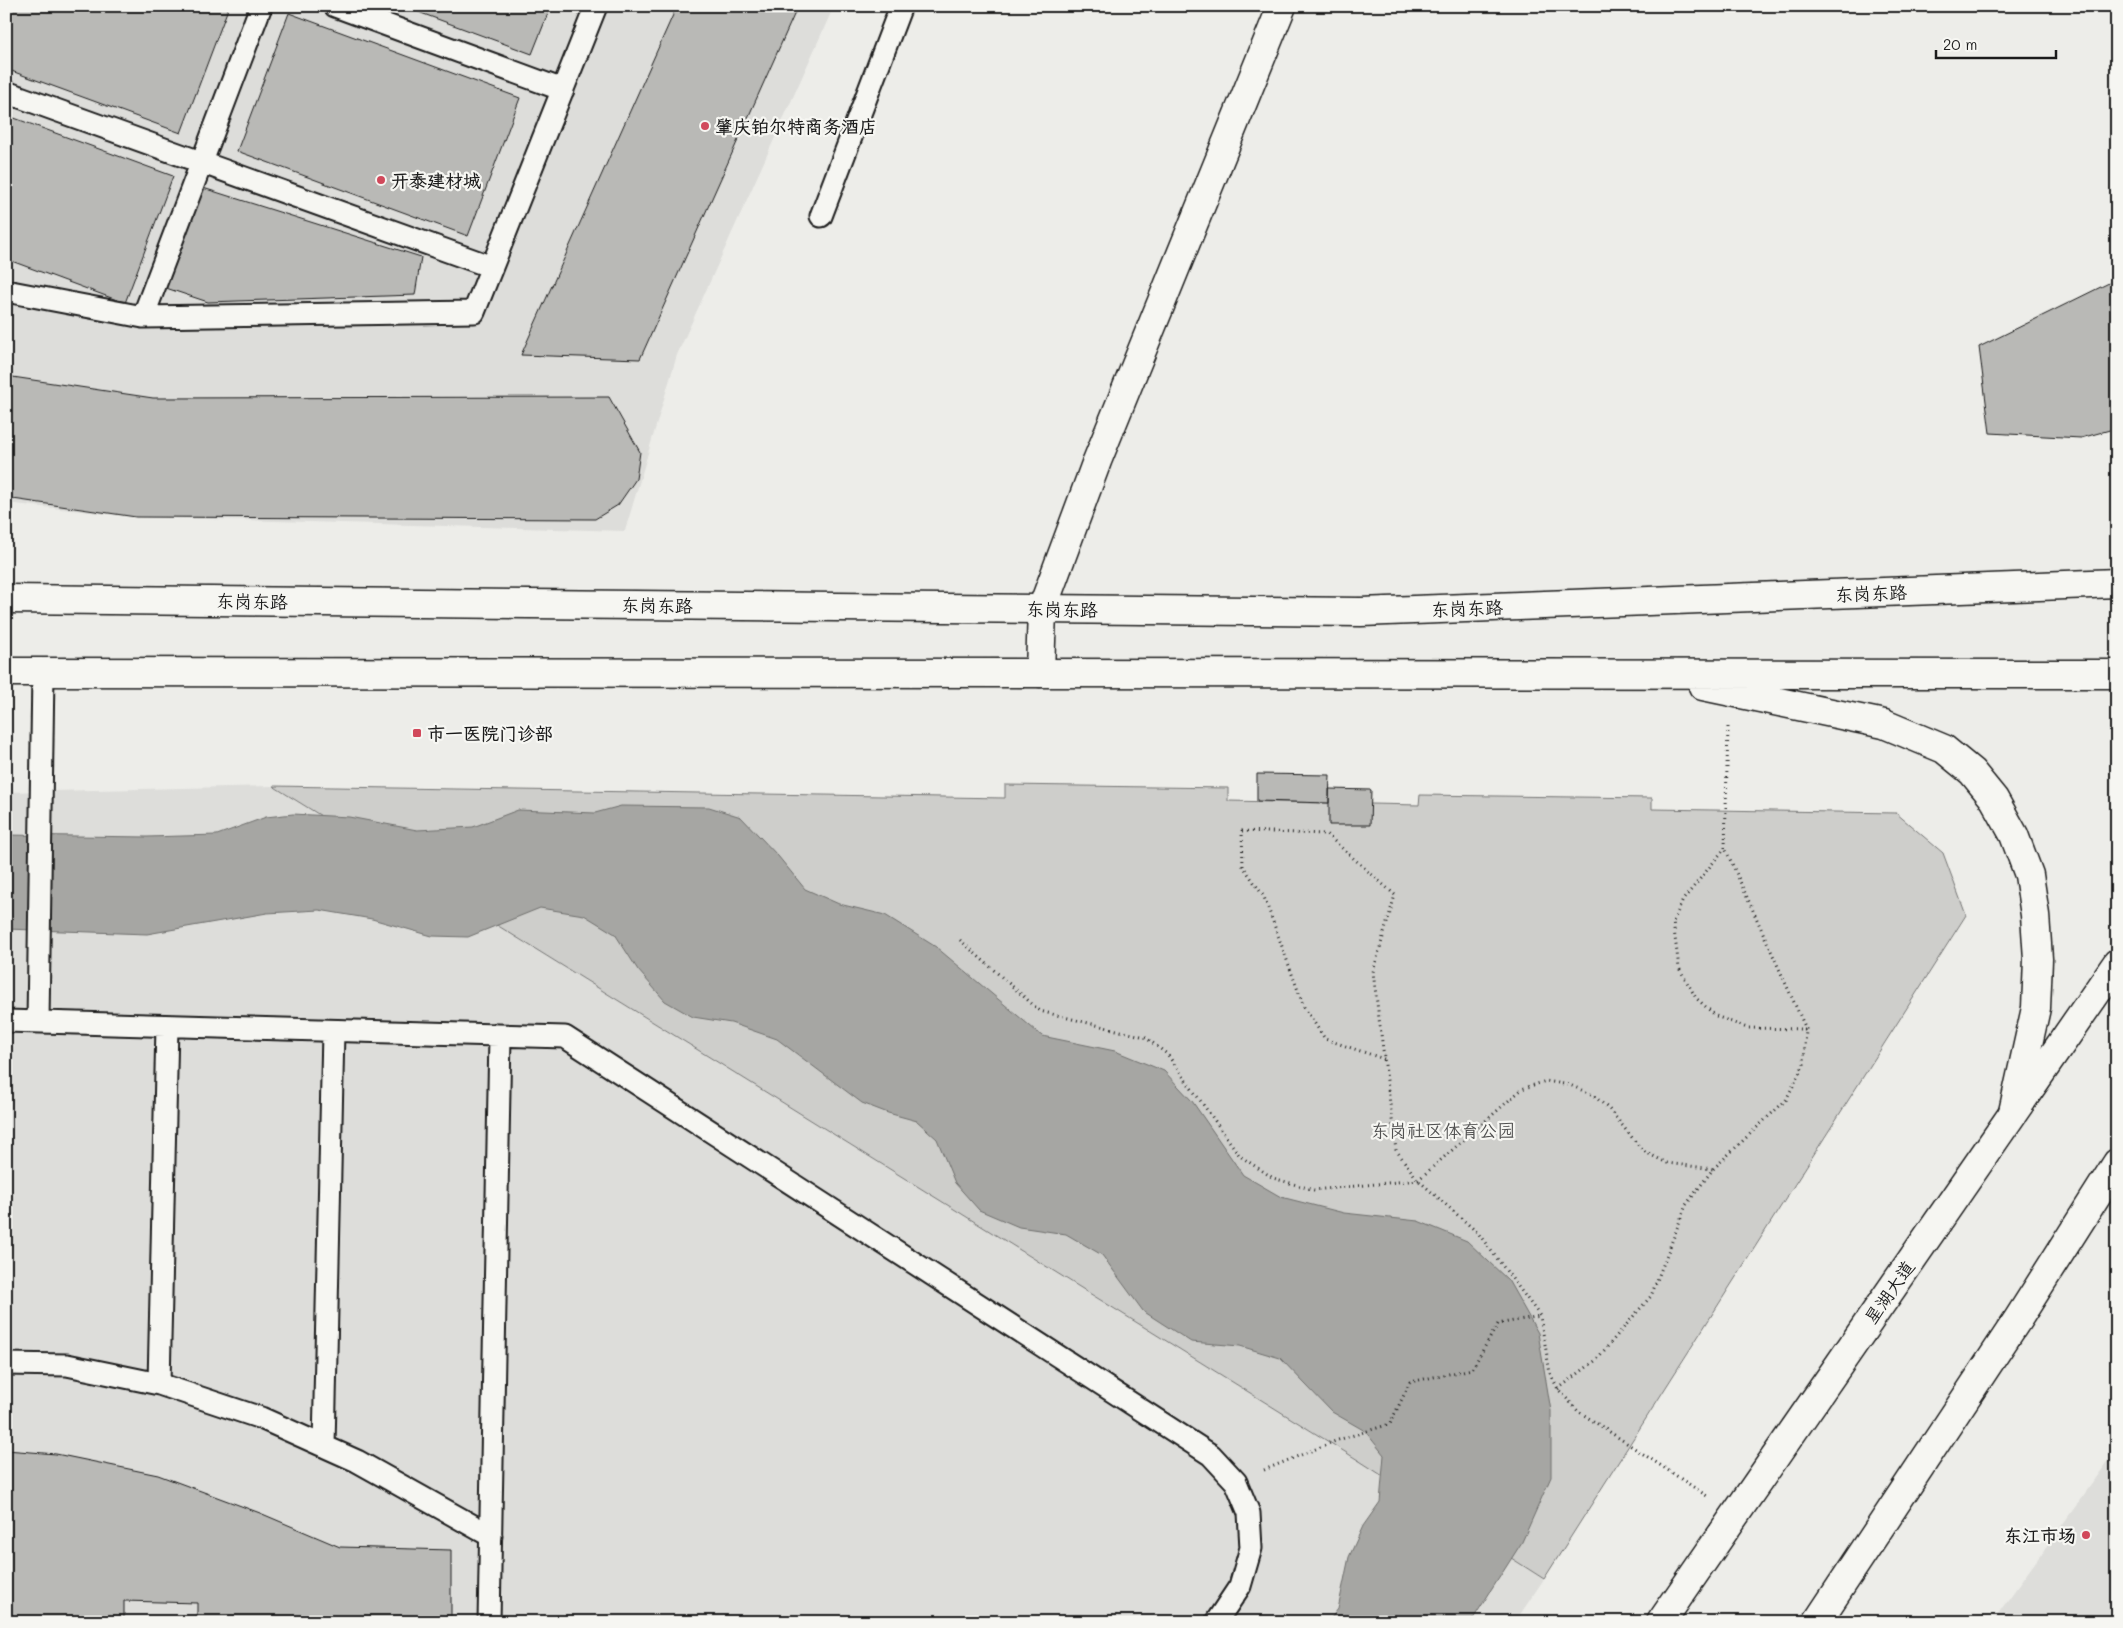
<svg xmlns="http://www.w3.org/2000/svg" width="2123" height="1628" viewBox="0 0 2123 1628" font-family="Mali,'LXGW WenKai TC',sans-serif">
<rect width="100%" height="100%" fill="#edede9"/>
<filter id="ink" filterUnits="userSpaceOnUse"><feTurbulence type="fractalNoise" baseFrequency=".02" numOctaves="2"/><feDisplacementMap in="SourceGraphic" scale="10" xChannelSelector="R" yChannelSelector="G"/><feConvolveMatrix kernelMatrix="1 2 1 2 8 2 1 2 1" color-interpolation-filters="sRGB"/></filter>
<g filter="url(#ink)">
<path fill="#ddddda" d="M6,6H834L677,355L625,531L136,517L6,503Z
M273,786L1358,1460L1544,1579L1515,1622H6V792Z
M2117,1449V1622H1992Z"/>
<path fill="#cececb" stroke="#757574" d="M1005,785L1228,788V801L1419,805L1420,795L1652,798V809L1896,813L1943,853L1966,915L1544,1579L1358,1460L273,786L1005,798Z"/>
<path fill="#a6a6a3" stroke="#6f6f6d" d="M621,806L709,807L741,817L778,856L805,889L839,904L885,915L936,947L1042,1036L1115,1051L1164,1071L1192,1101L1243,1175L1281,1197L1344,1213L1418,1221L1467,1241L1508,1280L1538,1333L1551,1411V1477L1522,1542L1471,1622H1328L1338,1609L1349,1557L1363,1526L1380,1502L1384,1455L1365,1431L1332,1412L1280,1358L1240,1346L1191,1342L1143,1311L1102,1255L1066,1234L1019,1227L979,1210L955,1183L937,1139L917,1121L888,1113L862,1103L777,1039L731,1023L693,1017L665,1001L638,970L615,934L584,915L540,908L468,937L432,936L372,919L319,910L267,913L147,934L6,929V835L147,837L217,835L266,817L293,814L349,817L417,830L473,827L518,810L595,813Z"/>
<path fill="#b9b9b6" stroke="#1c1c1c" d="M6,6H229L181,133L6,69Z
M402,6H551L532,54Z
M677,6H798L640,359L521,355Z
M289,13L520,98L468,236L237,151Z
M6,115L173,176L125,303L6,259Z
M200,187L421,257L415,295L208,302L166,288Z
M2117,279V428L2081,438L1990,433L1979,347Z
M6,376L153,398L609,397L640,452L636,479L618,505L595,519L136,517L6,498Z
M1257,774L1330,775L1329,803L1257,801Z
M1329,789L1371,790L1370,825H1329Z
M6,1450L56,1454L158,1475L260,1513L340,1547L451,1550V1622H293L288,1619V1622H197V1603L124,1601V1622H6Z"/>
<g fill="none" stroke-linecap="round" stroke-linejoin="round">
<defs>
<path id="lane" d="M335,6L563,90
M6,92L492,267
M821,216L901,6
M6,291L143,317L474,312L596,6
M143,317L261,6
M6,1021L565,1037L1211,1455L1236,1482L1249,1513L1251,1548L1240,1586L1216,1622
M38,1022L43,672
M6,1364L67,1365L159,1384L261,1418L357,1461L491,1536
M159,1384L167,1026
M324,1446L333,1031
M489,1622L500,1036"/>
<path id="street" d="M1040,673L1042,609L1097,461L1282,6"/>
<path id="secondary" d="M6,599L1361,612L2117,583
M6,672L2117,674
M1703,686L1884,724L1944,749L1972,772L1994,799L2014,835L2029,875L2035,915L2038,959L2036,1008L2013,1112"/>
<path id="primary" d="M1661,1622L2117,963
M1817,1622L2018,1319L2117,1163"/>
</defs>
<use href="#lane" stroke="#1c1c1c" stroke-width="25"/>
<use href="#street" stroke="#1c1c1c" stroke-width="31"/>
<use href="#secondary" stroke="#1c1c1c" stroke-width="31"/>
<use href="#primary" stroke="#1c1c1c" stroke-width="31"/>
<path stroke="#1c1c1c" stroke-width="3" stroke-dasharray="1 4" stroke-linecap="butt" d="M1728,727L1725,848L1683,900L1673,922L1679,968L1696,998L1716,1016L1747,1028L1806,1029
M960,940L1040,1011L1145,1037L1167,1054L1240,1156L1273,1178L1314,1190L1418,1180L1522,1089L1546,1081L1570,1085L1593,1095L1609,1109L1643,1151L1667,1163L1713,1169
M1384,1059L1325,1039L1304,1007L1264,897L1243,866L1242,831L1326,834L1395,895L1373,972L1396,1150L1418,1180L1478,1233L1540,1316L1550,1373L1558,1389L1578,1411L1707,1496
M1558,1389L1595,1361L1651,1296L1686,1205L1713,1169L1786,1100L1804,1064L1806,1029L1725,848
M1264,1470L1338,1440L1390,1424L1410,1382L1472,1369L1498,1324L1540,1316"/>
<use href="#lane" stroke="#f6f6f2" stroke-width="21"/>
<use href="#street" stroke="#f6f6f2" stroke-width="28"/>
<use href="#secondary" stroke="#f6f6f2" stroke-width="28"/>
<use href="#primary" stroke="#f6f6f2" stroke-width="28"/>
</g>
</g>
<g fill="#d1495b" stroke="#f6f6f2" stroke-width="2">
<circle cx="705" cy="126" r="5"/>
<circle cx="381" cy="180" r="5"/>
<rect x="412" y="728" width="10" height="10" rx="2.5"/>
<circle cx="2086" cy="1535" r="5"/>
</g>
<g text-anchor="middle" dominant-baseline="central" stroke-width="4.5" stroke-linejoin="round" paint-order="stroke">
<g font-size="18" font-weight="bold" fill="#1c1c1c" stroke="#f6f6f2" text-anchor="start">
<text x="715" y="126">肇庆铂尔特商务酒店</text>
<text x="391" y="180">开泰建材城</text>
<text x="427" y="733">市一医院门诊部</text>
<text x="2076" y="1535" text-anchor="end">东江市场</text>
</g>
<g font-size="18" fill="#1c1c1c" stroke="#f6f6f2">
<text transform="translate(1871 593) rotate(-2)">东岗东路</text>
<text transform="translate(252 601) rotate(1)">东岗东路</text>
<text transform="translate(657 605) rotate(1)">东岗东路</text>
<text transform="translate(1467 608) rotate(-2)">东岗东路</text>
<text transform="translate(1062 609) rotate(1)">东岗东路</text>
<text transform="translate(1889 1292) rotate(-55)">星湖大道</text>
</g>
<g font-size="18" fill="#515151" stroke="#f6f6f2">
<text x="1443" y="1130">东岗社区体育公园</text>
</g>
</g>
<rect width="2123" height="1628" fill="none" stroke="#f6f6f2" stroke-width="25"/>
<rect x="12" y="12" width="2098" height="1603" fill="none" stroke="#1c1c1c" stroke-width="2" filter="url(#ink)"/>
<path d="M1936 50v8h120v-8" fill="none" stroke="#1c1c1c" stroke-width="2.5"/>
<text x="1943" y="50" font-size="15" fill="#1c1c1c" stroke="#f6f6f2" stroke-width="4" paint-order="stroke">20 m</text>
</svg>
